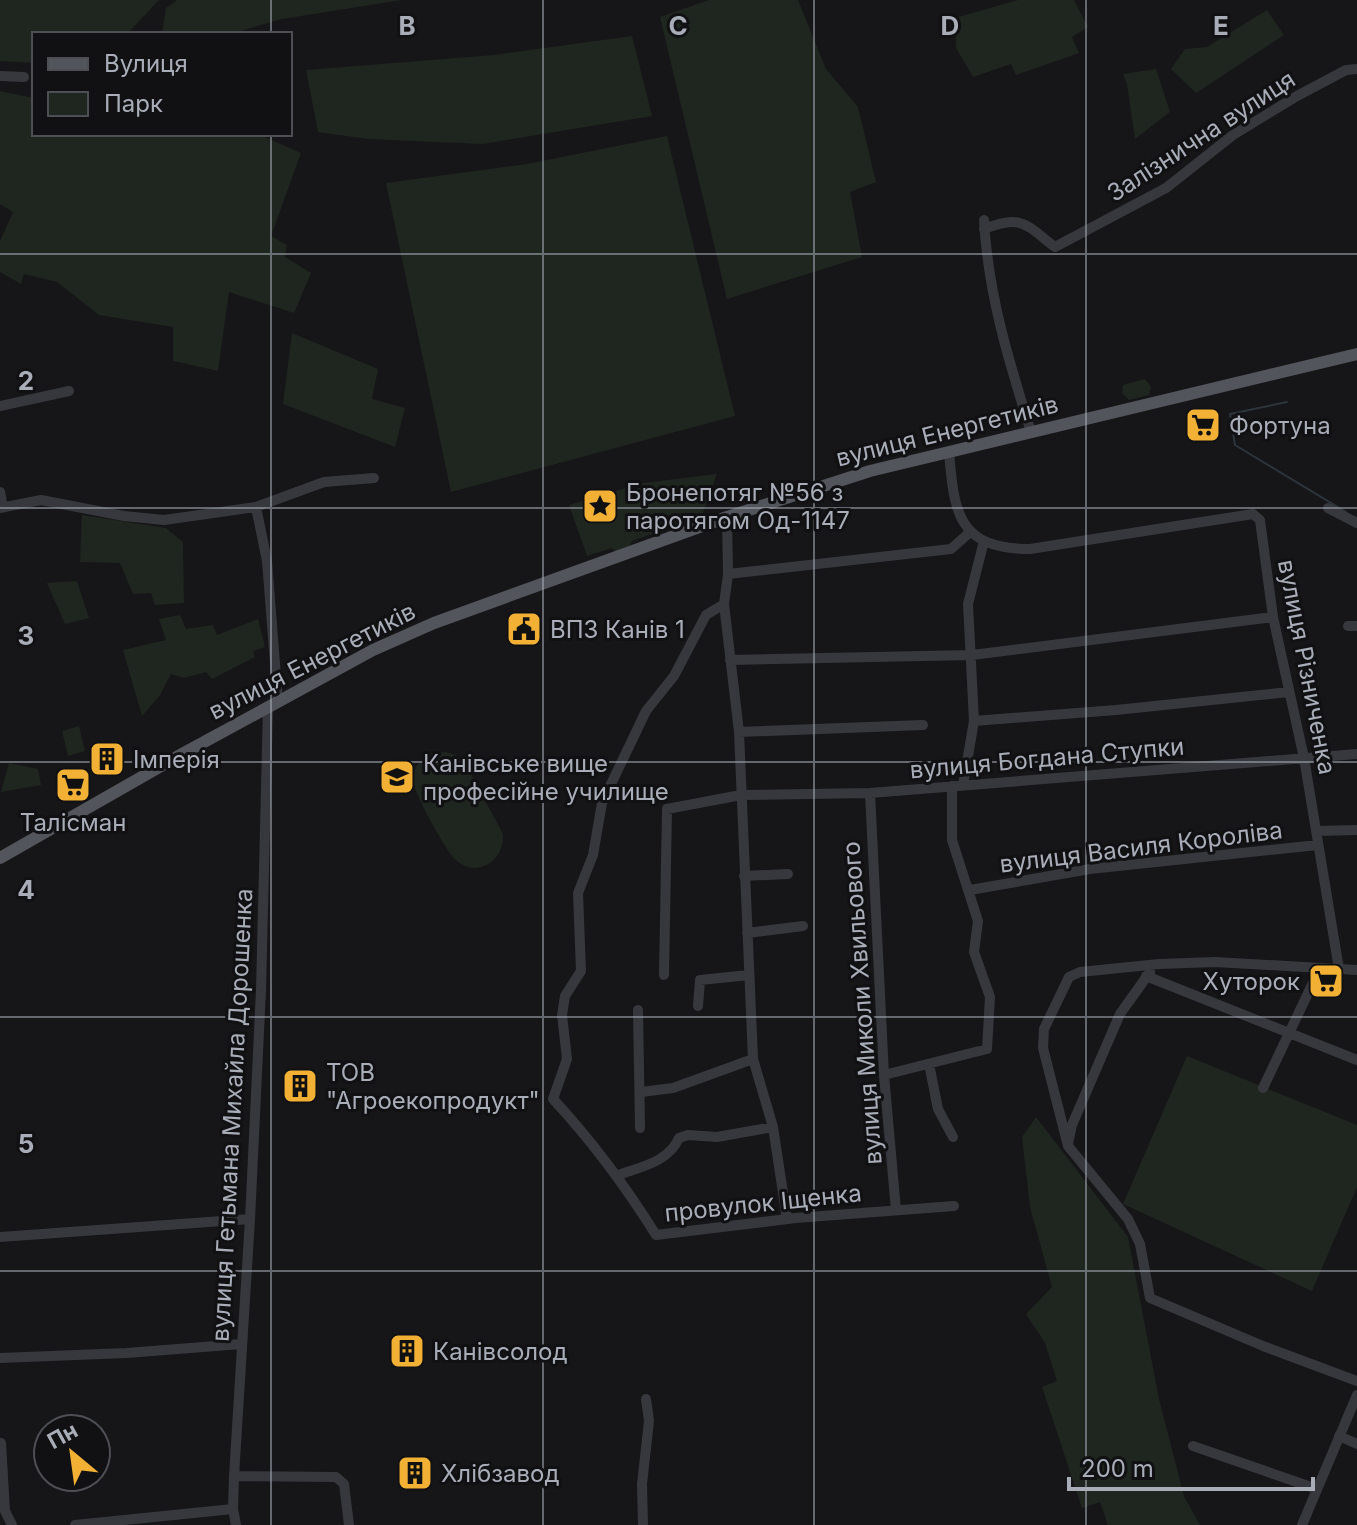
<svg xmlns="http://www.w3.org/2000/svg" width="1357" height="1525" viewBox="0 0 1357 1525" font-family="Inter,sans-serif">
<rect width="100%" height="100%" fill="#161618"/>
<path fill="#1e261f" d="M0,0H159L127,34H34V63L0,61Z
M177,0H402L282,19L230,34H162L166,8Z
M709,0H798L826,69L858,107L876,182L850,192L862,257L727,299L660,17Z
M1018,0H1074L1088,27L1072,37L1079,53L1016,75L1011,64L973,77L956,48L955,18Z
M1267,10L1284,35L1196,93L1171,69L1185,49L1207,47Z
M632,36L652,116L483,144L368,139L318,132L306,70L494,55Z
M1156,69L1170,112L1135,139L1127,84L1123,74Z
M0,91L34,98V134H258L301,153L271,236L287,245L285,257L311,273L294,313L229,292L218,371L173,361V327L99,315L57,282L24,274L21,284L0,272V241L13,212L0,204Z
M667,136L735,416L451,492L386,183L527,164Z
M292,333L378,369L372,399L405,408L395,447L283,404Z
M1145,379L1151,387L1149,395L1129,400L1122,393L1123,385Z
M717,474L700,521L676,530L670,527L632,541L629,548L615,552L612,548L587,556L569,505L643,483Z
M82,515L166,528L183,542L184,603L155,605L151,593L133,594L120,563L80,562Z
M77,581L89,618L65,624L47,583Z
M180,615L186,629L213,625L217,635L258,619L265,647L253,651L255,657L212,679L206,672L184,678L171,674L160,695L142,716L123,650L166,640L159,619Z
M79,726L85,751L68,756L62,731Z
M445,752L456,755L464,761L503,834C505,862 474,881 453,857C445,849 416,796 414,785C413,778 414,773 416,766L432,753Z
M9,763L38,769L41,785L1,792Z
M1187,1056L1357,1125V1187L1312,1291L1123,1204Z
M1036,1117L1128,1237L1159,1399L1184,1496L1200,1525H1108L1100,1502L1082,1508L1042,1387L1057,1381L1045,1343L1026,1314L1052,1287L1030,1207L1022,1137Z"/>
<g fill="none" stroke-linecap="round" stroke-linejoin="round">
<path stroke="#2c353c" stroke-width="2" d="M1287,402L1230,414L1235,445L1346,512"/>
<path stroke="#37383d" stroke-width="10" d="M0,76L24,77
M984,220C988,294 1009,362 1031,432
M984,229C1022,214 1025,224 1055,247L1166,188L1233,135L1297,96L1346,70L1357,69
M0,406L69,391
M949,452C954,513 958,549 1030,549L1253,514L1260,520L1273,617L1304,758L1339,969
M0,492L3,507
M256,507L267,561L278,702
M0,508L41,500L124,516L164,520L256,507L324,482L374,478
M1328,508L1357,523
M727,517L728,574L724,604L739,732L753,1059L773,1127L787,1219
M728,574L951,549L969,533
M724,604L706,615L674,676L646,711L602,803L593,855L578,893L581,971L565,996L562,1015L567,1059L553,1099C592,1141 626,1187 656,1235L796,1218L954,1206
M1348,626H1357
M730,660L972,655L1273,617
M974,721L1116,710L1289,692
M739,732L923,725
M963,785L974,721L968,604L984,541
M870,793L884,1075L896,1210
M1316,831L1357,830
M744,876L788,874
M970,890L1090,869L1318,845
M747,933L803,926
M1357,970L1215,962L1159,964L1080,972L1069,977L1044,1029L1043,1048L1068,1146L1128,1219L1140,1244L1150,1298L1263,1346L1357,1381
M664,975L667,809L741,795L870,793L1357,754
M1146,976L1357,1060
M698,1006L700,980L749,975
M638,1010L640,1128
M929,1064L938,1109L953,1137
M884,1075L987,1049L990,997L974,952L978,921L952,840V786
M1263,1088L1320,968
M641,1092L673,1088L753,1059
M1068,1144L1072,1125L1120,1014L1150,972
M616,1176C639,1167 668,1163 679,1138L688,1135L717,1137L773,1127
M0,1237L250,1219
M0,1358L127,1353L241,1344
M1339,1436L1357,1444
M1,1443L5,1511L12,1525
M1193,1446L1317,1489
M234,1476L336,1477L344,1484L349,1525
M75,1525L233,1509
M236,1525L233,1509L234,1476L250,1219L261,990L268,707
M643,1525L642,1484L649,1421L646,1399
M1302,1525L1357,1395"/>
<path stroke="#53555c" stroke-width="12" d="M0,858L182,754L373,650L434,623L727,517L870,471L1357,354"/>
</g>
<path fill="none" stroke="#a8adb8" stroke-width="2" stroke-opacity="0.55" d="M271,0V34M543,0V1525M814,0V1525M1086,0V1525M271,134V1525M0,254H1357M0,508H1357M0,762H1357M0,1017H1357M0,1271H1357"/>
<defs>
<symbol id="supermarket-square" viewBox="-11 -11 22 22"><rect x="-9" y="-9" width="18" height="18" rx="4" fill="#f2b134" stroke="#111113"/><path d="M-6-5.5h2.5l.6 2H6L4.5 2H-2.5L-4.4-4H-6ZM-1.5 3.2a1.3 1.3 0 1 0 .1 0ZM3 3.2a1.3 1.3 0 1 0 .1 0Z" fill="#111"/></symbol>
<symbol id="sight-square" viewBox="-11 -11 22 22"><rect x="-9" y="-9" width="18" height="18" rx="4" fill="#f2b134" stroke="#111113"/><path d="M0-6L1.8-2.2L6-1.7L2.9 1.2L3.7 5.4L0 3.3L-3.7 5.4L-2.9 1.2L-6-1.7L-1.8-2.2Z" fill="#111"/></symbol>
<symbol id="civic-square" viewBox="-11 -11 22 22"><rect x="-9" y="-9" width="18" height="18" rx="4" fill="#f2b134" stroke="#111113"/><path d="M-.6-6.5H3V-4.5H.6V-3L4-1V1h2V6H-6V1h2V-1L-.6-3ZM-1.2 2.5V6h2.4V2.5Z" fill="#111"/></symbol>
<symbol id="building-square" viewBox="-11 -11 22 22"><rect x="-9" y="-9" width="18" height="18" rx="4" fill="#f2b134" stroke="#111113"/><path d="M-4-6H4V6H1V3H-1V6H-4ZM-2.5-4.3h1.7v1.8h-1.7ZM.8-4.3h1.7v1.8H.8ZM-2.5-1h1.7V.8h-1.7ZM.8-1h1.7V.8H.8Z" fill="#111"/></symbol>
<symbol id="university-square" viewBox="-11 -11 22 22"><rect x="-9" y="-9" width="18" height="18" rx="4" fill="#f2b134" stroke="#111113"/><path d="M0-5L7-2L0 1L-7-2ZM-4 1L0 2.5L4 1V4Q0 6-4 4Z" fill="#111"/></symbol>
</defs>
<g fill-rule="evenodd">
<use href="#supermarket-square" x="1183" y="405" width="40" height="40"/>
<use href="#sight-square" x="580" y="486" width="40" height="40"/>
<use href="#civic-square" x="504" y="609" width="40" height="40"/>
<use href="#building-square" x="87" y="739" width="40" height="40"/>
<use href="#university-square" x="377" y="757" width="40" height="40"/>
<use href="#supermarket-square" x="53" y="765" width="40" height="40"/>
<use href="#supermarket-square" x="1306" y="961" width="40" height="40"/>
<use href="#building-square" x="280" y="1066" width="40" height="40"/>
<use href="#building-square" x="387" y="1331" width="40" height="40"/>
<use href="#building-square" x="395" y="1453" width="40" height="40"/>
</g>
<g text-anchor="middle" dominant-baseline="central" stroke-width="6" stroke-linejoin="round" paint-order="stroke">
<g font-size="24" fill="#a8adb8" stroke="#111113">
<text transform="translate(1201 136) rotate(-33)">Залізнична вулиця</text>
<text transform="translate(947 431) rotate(-14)">вулиця Енергетиків</text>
<text transform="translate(312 661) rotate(-27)">вулиця Енергетиків</text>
<text transform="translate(1307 667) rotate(79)">вулиця Різниченка</text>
<text transform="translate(1047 758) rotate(-5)">вулиця Богдана Ступки</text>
<text transform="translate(1141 847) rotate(-7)">вулиця Василя Короліва</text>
<text transform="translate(862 1003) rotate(-94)">вулиця Миколи Хвильового</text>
<text transform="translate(232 1115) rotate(-87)">вулиця Гетьмана Михайла Дорошенка</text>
<text transform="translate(763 1203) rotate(-6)">провулок Іщенка</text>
</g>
<g font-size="24" fill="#a8adb8" stroke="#111113" text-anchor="start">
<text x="1229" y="425">Фортуна</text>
<text x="626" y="492">Бронепотяг №56 з<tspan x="626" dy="28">паротягом Од-1147</tspan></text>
<text x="550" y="629">ВПЗ Канів 1</text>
<text x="133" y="759">Імперія</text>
<text x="423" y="763">Канівське вище<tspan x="423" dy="28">професійне училище</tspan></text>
<text x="73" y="822" text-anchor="middle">Талісман</text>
<text x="1300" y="981" text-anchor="end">Хуторок</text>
<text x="326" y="1072">ТОВ<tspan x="326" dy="28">"Агроекопродукт"</tspan></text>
<text x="433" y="1351">Канівсолод</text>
<text x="441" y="1473">Хлібзавод</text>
</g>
</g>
<g font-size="26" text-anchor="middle" font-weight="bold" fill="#a8adb8" stroke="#111113" stroke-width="6" stroke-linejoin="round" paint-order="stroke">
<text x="407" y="35">B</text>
<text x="678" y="35">C</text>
<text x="950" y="35">D</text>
<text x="1221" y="35">E</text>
<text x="26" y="390">2</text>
<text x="26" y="645">3</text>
<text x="26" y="899">4</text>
<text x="26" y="1153">5</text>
</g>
<rect x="32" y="32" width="260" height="104" fill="#111113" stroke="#4d4f55" stroke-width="2"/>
<rect x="48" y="58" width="40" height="12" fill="#53555c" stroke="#4d4f55" stroke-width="2"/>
<text x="104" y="72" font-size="24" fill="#a8adb8">Вулиця</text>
<rect x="48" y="92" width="40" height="24" fill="#1e261f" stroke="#4d4f55" stroke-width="2"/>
<text x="104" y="112" font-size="24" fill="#a8adb8">Парк</text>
<g transform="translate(72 1453) rotate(331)"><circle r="38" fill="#111113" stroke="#4d4f55" stroke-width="2"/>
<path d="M0-6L14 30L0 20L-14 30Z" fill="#f2b134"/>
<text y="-12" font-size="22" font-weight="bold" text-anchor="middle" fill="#a8adb8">Пн</text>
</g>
<path d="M1069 1477v12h244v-12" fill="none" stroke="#a8adb8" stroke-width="4"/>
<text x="1081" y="1477" font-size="24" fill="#a8adb8" stroke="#111113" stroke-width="6" paint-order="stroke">200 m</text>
</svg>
